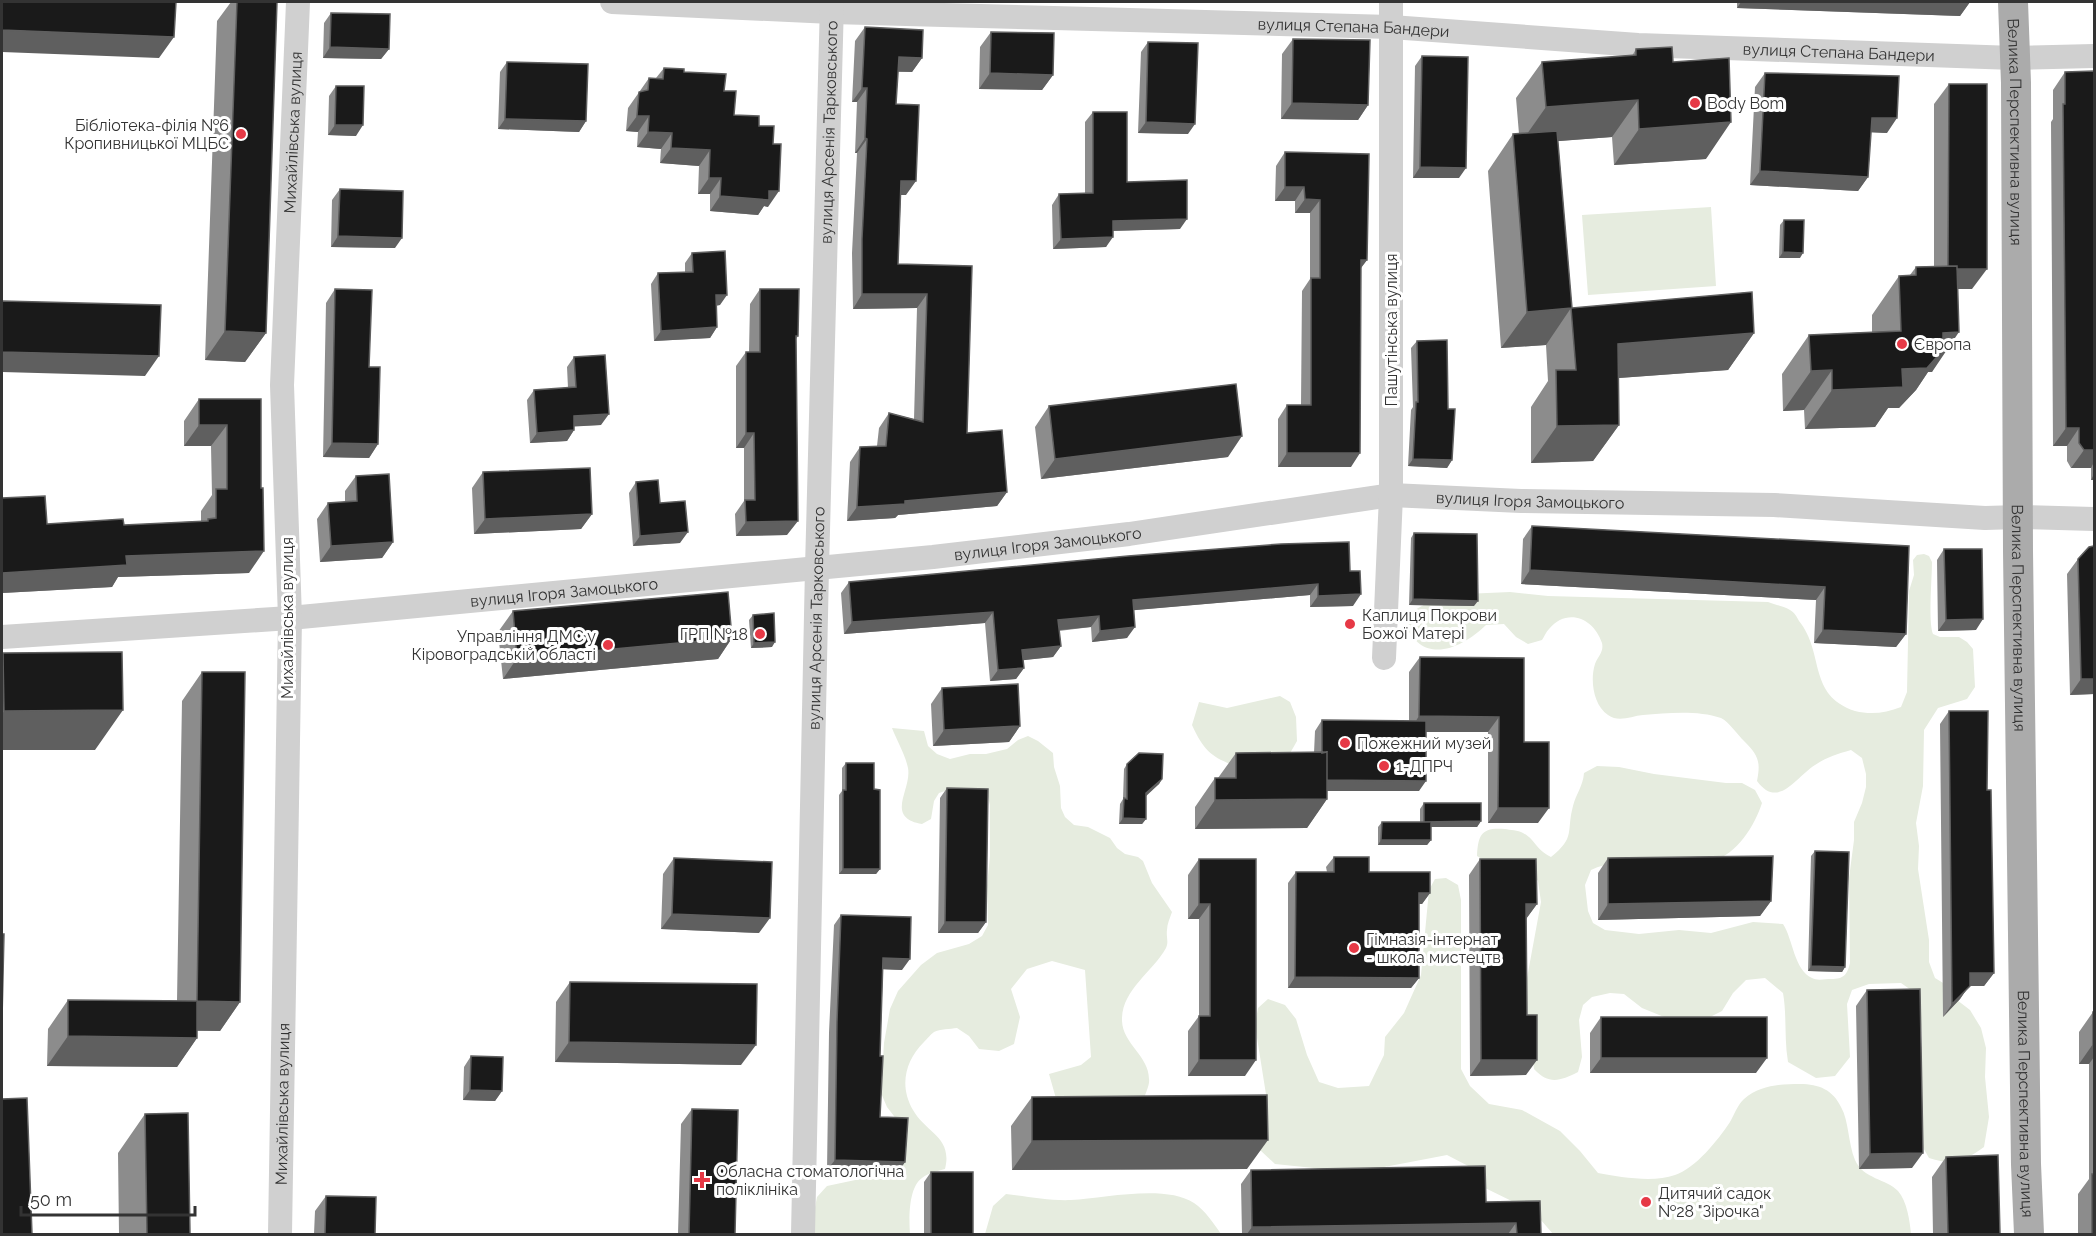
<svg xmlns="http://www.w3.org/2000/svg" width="2096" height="1236" viewBox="0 0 2096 1236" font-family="Raleway,sans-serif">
<rect width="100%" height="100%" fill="#fff"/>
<path fill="#e6ecdf" d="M1711,207L1716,286L1588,295L1582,215Z
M1924,554L1929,556L1932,562C1932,579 1928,621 1933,634L1940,637H1959L1967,642L1973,649L1975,687L1967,699L1938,708L1924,730L1923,786L1916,823L1919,846L1918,869L1929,940V962L1935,978L1948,986L1957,1000L1970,1010L1981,1028L1986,1048L1985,1077L1989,1117L1984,1147C1963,1162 1954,1166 1929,1158L1921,1144L1917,1095L1922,1067V1036L1920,1012L1911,990L1901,983L1869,984L1852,990L1847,1004L1850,1057L1835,1076L1816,1078L1788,1062C1784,1039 1787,1016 1783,993L1765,978L1746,980L1733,993L1722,1011L1698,1023L1669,1019L1642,1008L1624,994L1610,993L1592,997L1583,1005L1579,1020L1582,1057L1578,1072C1560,1081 1549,1085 1534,1069L1525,989L1541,902L1538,881L1529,869L1492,865L1477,856C1478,834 1482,827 1505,829C1510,830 1518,830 1523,833C1536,840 1535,849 1551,857C1576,837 1566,832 1573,806C1576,794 1583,786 1584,773L1597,766L1619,767L1654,774L1726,783H1742L1755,790L1762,803C1755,825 1737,855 1712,861C1705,863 1695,861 1688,861C1659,861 1617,857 1591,870L1585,885L1588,911L1593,923L1605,930L1639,934L1679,930L1711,933L1753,922L1783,924C1793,939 1794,970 1812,978C1817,981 1825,979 1831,979C1844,979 1847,975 1850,963L1849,878L1854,840V822L1862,803L1866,787V774L1862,758L1851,750C1837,754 1827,757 1815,765C1796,777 1778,810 1757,781C1761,761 1758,755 1744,741C1737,734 1729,722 1721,718C1698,710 1667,713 1643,715C1631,716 1619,723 1608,715C1593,705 1590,679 1595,664C1598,656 1604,652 1602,643C1594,618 1567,607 1549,629C1546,632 1544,637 1542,640L1528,644L1516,637L1504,624L1486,625C1461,649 1423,666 1405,624L1411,612L1442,595L1510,592L1548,596L1768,602C1775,605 1784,606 1790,610C1794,612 1797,617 1799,621C1825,653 1807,695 1855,711C1871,715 1886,713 1901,707L1907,692L1909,591L1914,575L1913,560L1917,555Z
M1280,696L1290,702L1296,717L1297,741L1289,755L1245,770C1215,758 1206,756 1192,725L1199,702L1227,708Z
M892,728L924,731L928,746L937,754L950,759L970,754H986L1007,749L1018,740L1028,736L1038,741L1053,753L1054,767L1060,786L1061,808L1065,817L1074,825L1088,827L1110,838L1117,848L1125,854L1138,857L1143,861L1152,883L1172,912C1170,918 1167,924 1167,930C1166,937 1169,942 1166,948C1152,973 1121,990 1122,1021C1123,1044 1149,1056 1149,1079C1150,1085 1145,1094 1143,1101L1057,1102L1049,1074L1081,1065L1091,1057L1085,970L1052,961L1027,969L1011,989L1020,1017L1014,1044L999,1051L979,1049L969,1036L957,1028C950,1029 940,1029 934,1032C931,1034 927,1039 924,1042C905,1061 899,1086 913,1110C926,1133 953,1137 945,1169C938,1171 928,1173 922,1178C908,1188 909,1220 910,1234H814L812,1223L817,1197L827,1186L860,1179H892L902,1172L903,1148L897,1120L887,1107L881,1093L884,1043L890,1009L898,991L921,965L937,953L969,944L982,936L988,925L987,886L990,856V805L988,797L948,790L939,793L934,801L931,819L922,824C884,817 912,790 908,768C905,754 897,741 892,728Z
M1446,878L1458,885L1461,900V1069L1470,1086L1489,1104L1522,1110L1560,1131L1580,1151L1598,1173C1620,1177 1653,1183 1675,1175C1696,1168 1718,1140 1730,1122C1734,1115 1738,1104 1744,1099C1760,1085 1781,1084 1800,1084C1819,1084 1833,1090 1841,1107C1849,1121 1848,1143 1855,1160C1863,1179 1887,1179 1898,1191C1907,1201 1910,1222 1911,1234H1553L1534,1212L1483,1187L1474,1169L1447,1155L1379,1168L1333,1170L1275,1164L1260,1150L1268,1107L1255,1025L1258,1008L1268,999L1285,1005L1296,1019L1307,1055L1319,1082L1338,1088L1369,1086L1384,1055L1385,1037L1404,1013L1421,975L1429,890L1435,879Z
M1006,1194C1027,1196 1050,1201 1071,1200C1104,1198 1166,1184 1194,1203C1205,1210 1214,1224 1221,1234H985L993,1206Z"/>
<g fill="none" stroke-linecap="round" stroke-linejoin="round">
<g stroke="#d0d0d0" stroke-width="24">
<path id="s1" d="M612,2L832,12L1391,27L1638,45L1726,48L2014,58L2094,56"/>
<path id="s2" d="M2,637L290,618L933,557L1129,534L1391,495L1521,501L1774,505L1985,518L2019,517L2094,519"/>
<path d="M1384,658L1391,495V2"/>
<path id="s3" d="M280,1234L290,618L282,385L298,2"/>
<path id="s4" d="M803,1234L817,568L832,2"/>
</g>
<path stroke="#ababab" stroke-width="30" id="s5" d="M2013,2L2016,83L2018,551L2026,1164L2029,1234"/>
</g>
<path fill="#8c8c8c" d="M231,2H277L266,333L245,362L205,360L217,21Z
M1737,2H1970L1960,16L1737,8Z
M331,13L389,49L381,59L323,58L324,23Z
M865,27L922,58L912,72H898L896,104L906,195H901L898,264L972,266L967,433L1007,492L997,506L898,515L895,518L847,521L850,462L860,447L877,446L879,428L889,413L914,419L917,308L853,309L852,253L857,153H855L857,102H852L855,41Z
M991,32L1053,75L1042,90L979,89L980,47Z
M1293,39L1368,105L1358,120L1281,119L1282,54Z
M1148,42L1188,134L1138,133L1141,52Z
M1636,49L1673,62L1706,159L1614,165L1612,137L1558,141L1572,308L1754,333L1728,370L1618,378L1619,425L1593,461L1531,463V407L1548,381L1546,345L1501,348L1488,171L1513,134H1519L1516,98L1542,62L1632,56Z
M1422,56L1459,178H1413L1415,66Z
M507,62L586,121L579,132L498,129L500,72Z
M664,68L684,72L724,91L734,115L759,126L768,207L764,206L758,215L710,211V194H698L699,166L660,163L661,149L637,147L638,132L626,131L628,108L649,78H656Z
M2094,71V480H2091V468H2071L2067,461V446H2053L2051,122L2053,119V90L2065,72Z
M1765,73L1887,133L1871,132L1868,177L1858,191L1750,185L1755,87Z
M1949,84L1972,289H1958L1932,372H1928L1916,390L1899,408H1888L1875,427L1805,429L1804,410L1783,411L1782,374L1809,335L1872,332V315L1899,276L1910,275L1916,267L1934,266V104Z
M336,86L356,136L328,135L329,96Z
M1093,112L1127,182L1180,229L1113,231L1106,247L1053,249L1052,205L1059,194H1085V122Z
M1285,152L1367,260L1361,268L1351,467H1278V419L1287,405H1301L1302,291L1310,279V213H1295V201H1275L1276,166Z
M340,189L395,248L331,247L332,200Z
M1784,220L1800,258H1779L1780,225Z
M692,253L720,305L716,306L717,327L710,338L654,341L651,284L658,273L685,272V263Z
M335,289L369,367L378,444L369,458L323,457L326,303Z
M760,289L798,336L796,339L787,535L736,536L735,514L744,501V448H736V366L746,352H749L750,304Z
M1417,341L1448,409L1452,460L1447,468L1408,466L1411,410L1413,407L1411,348Z
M574,357L601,425L574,426V430L567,441L530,443L527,400L534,390L568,388L567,367Z
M199,399H261L249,573L118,577L112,587L2,593V498L47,524L124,525L201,521V511L212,495L211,446H184V421Z
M1049,406L1228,457L1041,479L1035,427Z
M483,472L592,514L581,529L474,534L472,488Z
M356,476L393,542L382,558L320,562L317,519L328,503L345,502V491Z
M636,482L660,503L680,543L633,546L629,493Z
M1532,526L1909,546L1906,634L1896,647L1814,643L1816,600L1521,584L1523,539Z
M1414,533L1474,606L1409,605L1411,538Z
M2094,546V694L2070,695L2067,574L2078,559Z
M1944,549L1976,630L1938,631L1937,560Z
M1350,571L1353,606L1310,607V595L1134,610L1127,638L1092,642L1091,627L1059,631L1061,646L1053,657L1023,660L1024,668L1016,679L990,681L985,623L844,634L841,593L849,582Z
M513,611L732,638L718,659L503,679L498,632Z
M753,615L772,647L751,648L749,620Z
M3,653L95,750H2V655Z
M1420,657L1524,658V742L1538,823H1488V732H1426L1419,791H1327V799L1307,828L1195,829V807L1215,778H1218L1236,753H1314L1315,731L1322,720L1409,721V672Z
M202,672L240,1002L220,1031H197V1038L177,1067L47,1066L48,1029L68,1000L177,1001L182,701Z
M942,688L1020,726L1009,742L933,746L931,704Z
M1949,711L1987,790L1994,973L1984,986H1969L1960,999L1943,1017L1940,724Z
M846,763L874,789L880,869L876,874H839V795L842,791V768Z
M1127,764L1162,779L1159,784L1146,795V819L1142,824H1119L1120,804L1123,799L1124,769Z
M947,788L986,922L978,933H938L940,798Z
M1424,803L1481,821L1477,827H1431V840L1427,845H1378V827L1382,822H1420V809Z
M1815,851L1845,967L1842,972L1808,971L1811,856Z
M1334,857L1369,872L1430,893L1422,904H1419V978L1411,988H1288V883L1296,872H1327L1326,867Z
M674,858L759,933L661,929L663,874Z
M1608,858L1771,901L1760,916L1598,920V873Z
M1199,859H1256L1245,1076H1188V1031L1199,1016V919H1188V875Z
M1480,859L1537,904L1526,919V1075L1470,1076L1469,875Z
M841,915L902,970L883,969L880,1056V1117L905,1162L898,1172L827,1170L829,1033L834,925Z
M570,982L741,1065L555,1062L556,1002Z
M1867,990L1912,1168L1859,1169L1856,1006Z
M2093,1012H2094V1234H2078V1194L2089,1179V1064H2079V1032Z
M1601,1017L1756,1073H1590V1033Z
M471,1056L502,1091L495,1101L463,1100L464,1067Z
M1032,1097L1247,1169L1012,1170L1011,1126Z
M692,1109L735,1234H678L681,1124Z
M145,1114L190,1234H119L118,1153Z
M1946,1157L2000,1234H1933L1932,1177Z
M1251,1170L1486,1202L1541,1234H1242L1241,1184Z
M931,1172L973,1234H924V1182Z
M326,1196L375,1234H314L315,1211Z"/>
<path fill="#5f5f5f" d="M1741,2H1970L1960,16L1737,8Z
M2,30L174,37L159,58L2,52Z
M330,47L389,49L381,59L323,58Z
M899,57L922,58L912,72L889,71Z
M990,73L1053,75L1042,90L979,89Z
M862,88H867L857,102H852Z
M1638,100L1612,137L1520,144L1546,107Z
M1292,103L1368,105L1358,120L1281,119Z
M637,116H649L638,132L626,131Z
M1872,118H1897L1887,133L1862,132Z
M505,119L586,121L579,132L498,129Z
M1146,122L1195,124L1188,134L1138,133Z
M1731,122L1706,159L1614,165L1639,129Z
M335,125H363L356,136L328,135Z
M648,132L672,133L661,149L637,147Z
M865,138L867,139L857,153H855Z
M671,148L710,150L699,166L660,163Z
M1420,167L1466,168L1459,178H1413Z
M1760,171L1868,177L1858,191L1750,185Z
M709,178H721L710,194H698Z
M901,181H916L906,195H891Z
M1285,187H1304L1295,201H1275Z
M769,191H779L768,207L764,206L758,215L710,211L720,196Z
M1305,199L1320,200L1310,213H1295Z
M1187,219L1180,229L1106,231L1113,221Z
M338,236L402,238L395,248L331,247Z
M1113,237L1106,247L1053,249L1061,239Z
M1783,252L1803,253L1800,258H1779Z
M1361,260H1367L1357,273Z
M1948,269H1987L1972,289H1934Z
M862,294H927L917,308L853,309Z
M716,295H727L720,305L708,306Z
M1571,308L1546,345L1501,348L1527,312Z
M717,327L710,338L654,341L661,331Z
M225,331L266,333L245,362L205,360Z
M1959,332L1932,372H1928L1916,390L1899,408H1888L1875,427L1805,429L1832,390L1902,369L1943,333Z
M1754,333L1728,370L1592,380L1618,344Z
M2,352L159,356L145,376L2,372Z
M1832,370L1804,410L1783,411L1811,371Z
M609,414L601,425L566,427L574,416Z
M199,425H227L211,446H184Z
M1619,425L1593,461L1531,463L1557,426Z
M2066,428H2079L2067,446H2053Z
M574,430L567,441L530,443L537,433Z
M746,433H754L744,448H736Z
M1242,436L1228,457L1041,479L1055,459Z
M332,443L378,444L369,458L323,457Z
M2084,450H2094V462L2091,468H2071Z
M1287,453H1360L1351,467H1278Z
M1413,459L1452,460L1447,468L1408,466Z
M2094,474V480H2091Z
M1007,492L997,506L898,515L895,518L847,521L857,507L905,501Z
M592,514L581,529L474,534L485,519Z
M798,521L787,535L736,536L746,522Z
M688,532L680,543L633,546L640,536Z
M393,542L382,558L320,562L331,546Z
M264,551L249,573L118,577L112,587L2,593V573L126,556Z
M1530,570L1825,587L1816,600L1521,584Z
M1318,584L1310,595L1125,611L1133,600Z
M1361,594L1353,606L1310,607L1318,596Z
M1413,599L1478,601L1474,606L1409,605Z
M993,612L985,623L844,634L852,622Z
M1099,616L1091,627L1050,631L1058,620Z
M1983,619L1976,630L1938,631L1946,620Z
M1135,627L1127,638L1092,642L1100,631Z
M1823,630L1906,634L1896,647L1814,643Z
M732,638L718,659L503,679L517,658Z
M775,642L772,647L751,648L754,643Z
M1061,646L1053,657L1015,661L1022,650Z
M1024,668L1016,679L990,681L998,670Z
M2081,679H2094V694L2070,695Z
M123,710L95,750H2V714L4,711Z
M1419,716L1499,717L1488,732H1409Z
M1020,726L1009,742L933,746L944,730Z
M1162,779L1159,784L1143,799L1146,793Z
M1321,780L1426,781L1419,791H1314Z
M1327,799L1307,828L1195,829L1215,800Z
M1498,808H1549L1538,823H1488Z
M1123,818L1146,819L1142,824H1119Z
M1481,821L1477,827H1420L1424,822Z
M1381,840H1431L1427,845H1378Z
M843,869H880L876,874H839Z
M1419,893H1430L1422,904H1412Z
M1771,901L1760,916L1598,920L1608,904Z
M1199,904H1210L1199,919H1188Z
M1526,904H1537L1526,919Z
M672,914L770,918L759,933L661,929Z
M945,922H986L978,933H938Z
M883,958L910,959L902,970L876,969Z
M1811,966L1845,967L1842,972L1808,971Z
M1970,973H1994L1984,986H1969L1960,999L1943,1017L1952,1004Z
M1295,977L1419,978L1411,988H1288Z
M197,1001L240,1002L220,1031L177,1030Z
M68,1036L197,1038L177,1067L47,1066Z
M569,1042L756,1045L741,1065L555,1062Z
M2093,1044H2094V1057L2089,1064H2079Z
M1601,1058H1767L1756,1073H1590Z
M1199,1060H1256L1245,1076H1188Z
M1481,1060H1537L1526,1075L1470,1076Z
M470,1090L502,1091L495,1101L463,1100Z
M1268,1140L1247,1169L1012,1170L1032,1141Z
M1923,1153L1912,1168L1859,1169L1870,1154Z
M835,1160L905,1162L898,1172L827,1170Z
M1516,1223L1508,1234H1247L1252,1227Z"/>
<path fill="#1a1a1a" stroke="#5f5f5f" stroke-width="1.5" d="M2,2H176L174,37L2,30Z
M237,2H277L266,333L225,331Z
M331,13L390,14L389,49L330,47Z
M865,27L923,30L922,58L899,57L896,104L919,105L916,181H901L898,264L972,266L967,433L1002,430L1007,492L905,501V504L857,507L860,447L886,446L889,413L923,422L927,294H862V239L867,139L865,138L867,88H862Z
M991,32L1054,33L1053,75L990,73Z
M1293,39L1370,40L1368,105L1292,103Z
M1148,42L1198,43L1195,124L1146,122Z
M1672,47L1673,62L1729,58L1731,122L1639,129L1638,100L1546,107L1542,62L1636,55V49Z
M1422,56L1468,57L1466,168L1420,167Z
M507,62L588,64L586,121L505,119Z
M664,68L684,69V72L726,74L724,91H736L734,115L759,116V126H774L773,144H781L779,191H769V200L720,196L721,178H709L710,150L671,148L672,133L648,132L649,116H637L639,92L648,90L649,78L663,79Z
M2094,71V450H2084L2079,443V428H2066L2063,104H2065V72Z
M1765,73L1899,76L1897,118H1872L1868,177L1760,171Z
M1949,84H1987V269H1957V266H1948Z
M336,86H364L363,125H335Z
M1093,112H1127V182L1187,180V219L1113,221V237L1061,239L1059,194L1093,193Z
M1557,131L1572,308L1752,292L1754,333L1618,344L1619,425L1557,426L1556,370H1576L1571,308L1527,312L1513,134Z
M1285,152L1369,154L1367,260H1361L1360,453H1287V405H1311V278H1320V200L1305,199L1304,187H1285Z
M340,189L403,191L402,238L338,236Z
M1784,220H1804L1803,253L1783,252Z
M725,251L727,295H716L717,327L661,331L658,273L693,272L692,253Z
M1957,266L1959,332L1943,333V350L1927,368L1902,369L1903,387L1832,390V370L1811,371L1809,335L1901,331L1899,276L1916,275V267Z
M335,289L372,290L369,367H380L378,444L332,443Z
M760,289H799L798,336H796L798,521L746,522L745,500H755L754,433H746V352H760Z
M2,301L161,305L159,356L2,352Z
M1447,340L1448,409H1455L1452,460L1413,459L1416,402H1418L1417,341Z
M605,355L609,414L574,416V430L537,433L534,390L576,387L574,357Z
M1236,384L1242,436L1055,459L1049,406Z
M199,399H261V488H263L264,551L126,556L127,565L2,573V498L45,496L47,524L123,519L124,525L208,521V519L216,518V489H227V425H199Z
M590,468L592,514L485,519L483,472Z
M389,474L393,542L331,546L328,503L357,501L356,476Z
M658,480L660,503L685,501L688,532L640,536L636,482Z
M1532,526L1909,546L1906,634L1823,630L1825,587L1530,570Z
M1414,533L1477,534L1478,601L1413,599Z
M1349,542L1350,571H1360L1361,594L1318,596V584L1133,600L1135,627L1100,631L1099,616L1058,620L1061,646L1022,650L1024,668L998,670L993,612L852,622L849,582L1128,556L1281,544Z
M2094,546V679H2081L2078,559L2089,547Z
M1944,549H1982L1983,619L1946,620Z
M728,592L732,638L517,658L513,611Z
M774,613L775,642L754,643L753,615Z
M122,652L123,710L4,711L3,653Z
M1420,657L1524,658V742H1549V808H1498L1499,717L1419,716Z
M202,672H245L240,1002L197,1001Z
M1018,684L1020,726L944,730L942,688Z
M1949,711H1988L1987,790H1991L1994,973H1970V986L1952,1004Z
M1322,720L1426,721V781L1327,780V752L1322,753Z
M1327,752V799L1215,800V778H1236V753Z
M1139,753L1163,754L1162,779L1146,793V819L1123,818L1124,798L1127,799V764Z
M846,763H874V789L880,790V869H843V790H846Z
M947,788L988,789L986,922H945Z
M1424,803H1481V821L1424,822Z
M1382,822H1431V840H1381Z
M1815,851L1849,852L1845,967L1811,966Z
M1773,856L1771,901L1608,904V858Z
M1334,857H1369V872H1430V893H1419V978L1295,977L1296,872H1334Z
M674,858L772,862L770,918L672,914Z
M1199,859H1256V1060H1199V1016H1210V904H1199Z
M1480,859H1536L1537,904H1526L1527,1015H1537V1060H1481Z
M841,915L911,917L910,959L883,958L880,1056H883L880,1117L908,1118L905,1162L835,1160L837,1022Z
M2,934H4L2,1019Z
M570,982L757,984L756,1045L569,1042Z
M1920,989L1923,1153L1870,1154L1867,990Z
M68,1000L197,1001V1038L68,1036Z
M2093,1012H2094V1044H2093Z
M1601,1017H1767V1058H1601Z
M471,1056L503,1057L502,1091L470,1090Z
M1267,1095L1268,1140L1032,1141V1097Z
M27,1098L32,1234H2V1099Z
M692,1109L738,1110L735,1234H689Z
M188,1113L190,1234H147L145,1114Z
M1998,1155L2000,1234H1948L1946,1157Z
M1485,1166L1486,1202L1540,1201L1541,1234H1517L1516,1223L1252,1227L1251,1170Z
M931,1172H973V1234H931Z
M2092,1174H2094V1234H2092Z
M326,1196L376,1197L375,1234H325Z"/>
<g fill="#e63946" stroke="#fff" stroke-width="2">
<circle cx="1695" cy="103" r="6"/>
<circle cx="241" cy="134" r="6"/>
<circle cx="1902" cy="344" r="6"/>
<circle cx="1350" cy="624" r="6"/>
<circle cx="760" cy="634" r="6"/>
<circle cx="608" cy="645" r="6"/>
<circle cx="1345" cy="743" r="6"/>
<circle cx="1384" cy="766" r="6"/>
<circle cx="1354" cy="948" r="6"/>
<path d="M699 1171h6v6h6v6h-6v6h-6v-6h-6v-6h6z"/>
<circle cx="1646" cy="1202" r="6"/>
</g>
<g text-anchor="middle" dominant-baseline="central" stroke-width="6" stroke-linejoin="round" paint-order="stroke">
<g font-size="16" fill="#333" stroke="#fff">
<text stroke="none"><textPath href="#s1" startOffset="742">вулиця Степана Бандери</textPath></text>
<text stroke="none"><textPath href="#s1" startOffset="1228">вулиця Степана Бандери</textPath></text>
<text stroke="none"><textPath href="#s3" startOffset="1102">Михайлівська вулиця</textPath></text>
<text stroke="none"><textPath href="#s4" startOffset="1102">вулиця Арсенія Тарковського</textPath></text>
<text stroke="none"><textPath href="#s5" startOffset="130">Велика Перспективна вулиця</textPath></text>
<text transform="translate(1391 330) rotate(-90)">Пашутінська вулиця</text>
<text stroke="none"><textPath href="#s2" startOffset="1536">вулиця Ігоря Замоцького</textPath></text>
<text stroke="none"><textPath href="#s2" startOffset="1050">вулиця Ігоря Замоцького</textPath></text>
<text stroke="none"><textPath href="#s2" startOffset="564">вулиця Ігоря Замоцького</textPath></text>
<text transform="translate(287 618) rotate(-90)">Михайлівська вулиця</text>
<text stroke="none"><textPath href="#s4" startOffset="616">вулиця Арсенія Тарковського</textPath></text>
<text stroke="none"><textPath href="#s5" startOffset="616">Велика Перспективна вулиця</textPath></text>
<text stroke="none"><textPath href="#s3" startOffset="130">Михайлівська вулиця</textPath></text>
<text stroke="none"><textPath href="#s5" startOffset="1102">Велика Перспективна вулиця</textPath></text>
</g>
<g font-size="16" fill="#333" stroke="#fff" text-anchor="start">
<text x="1707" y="103">Body Bom</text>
<text x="229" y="125" text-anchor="end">Бібліотека-філія №6<tspan x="229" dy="18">Кропивницької МЦБС</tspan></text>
<text x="1914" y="344">Європа</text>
<text x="1362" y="615">Каплиця Покрови<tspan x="1362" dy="18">Божої Матері</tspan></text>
<text x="748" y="634" text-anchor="end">ГРП №18</text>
<text x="596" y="636" text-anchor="end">Управління ДМС у<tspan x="596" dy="18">Кіровоградській області</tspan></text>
<text x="1357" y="743">Пожежний музей</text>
<text x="1396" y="766">1-ДПРЧ</text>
<text x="1366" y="939">Гімназія-інтернат<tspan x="1366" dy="18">- школа мистецтв</tspan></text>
<text x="716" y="1171">Обласна стоматологічна<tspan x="716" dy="18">поліклініка</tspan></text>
<text x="1658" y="1193">Дитячий садок<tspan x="1658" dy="18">№28 "Зірочка"</tspan></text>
</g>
</g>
<rect width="2096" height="1236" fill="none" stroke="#333333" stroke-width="6"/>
<path d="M21 1206v9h174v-9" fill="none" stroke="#333333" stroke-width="3"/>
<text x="30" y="1206" font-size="18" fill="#333333" stroke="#ffffff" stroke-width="4.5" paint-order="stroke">50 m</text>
</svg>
